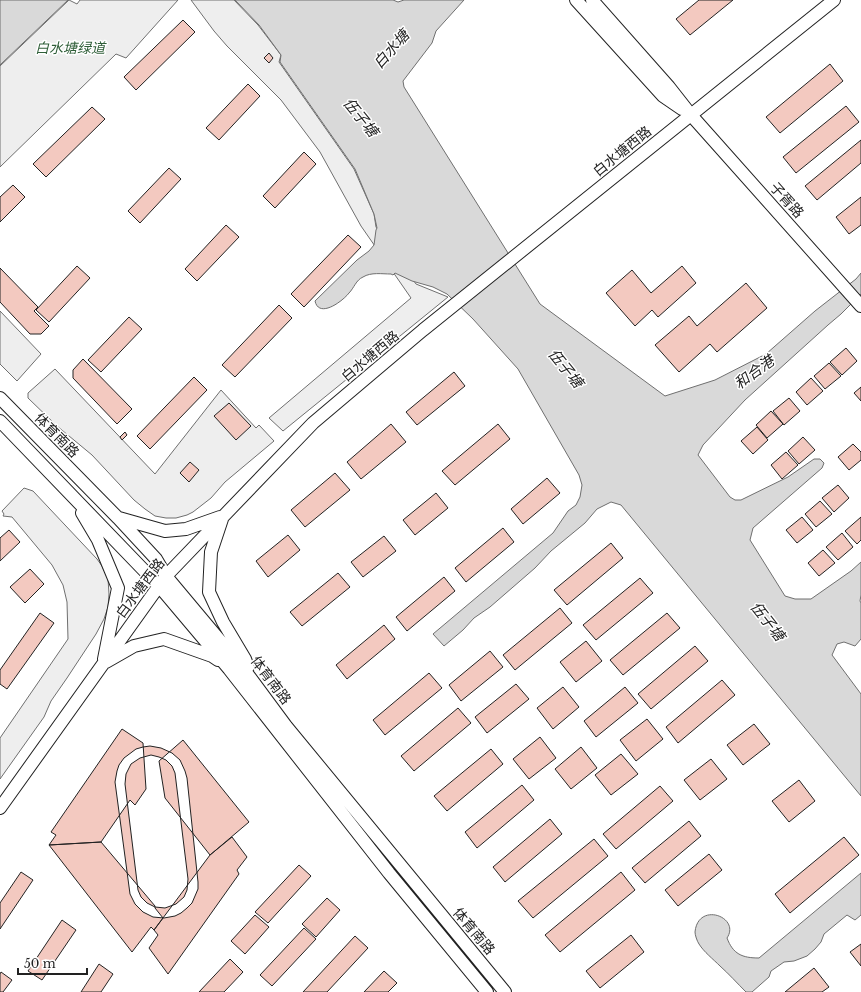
<svg xmlns="http://www.w3.org/2000/svg" width="861" height="992" viewBox="0 0 861 992" font-family="'Libre Baskerville','Noto Sans SC',serif">
<rect width="100%" height="100%" fill="#fff"/>
<path fill="#eee" stroke="#6f6f6f" d="M69,0L77,4L80,0H178L126,58L116,54L0,167V66Z
M191,0H234L258,25L281,55L279,62L354,169L374,214L376,227L416,284L448,297L283,431L269,418L411,298L361,226L320,152L281,100L227,46L214,31Z
M0,311L41,354L17,381L0,364Z
M55,369L155,474L221,390L256,428L259,425L274,441L225,482L211,498L193,512L187,515L176,518H166L155,516L145,509L134,500L92,455L57,426L28,398V393Z
M24,488L33,491L97,559L102,566L108,579L109,594L108,607L104,619L96,634L67,678L51,701L44,717L0,779V738L68,639L67,602L63,585L52,565L12,517L3,516L4,514L2,511Z"/>
<path fill="#d9d9d9" stroke="#6f6f6f" d="M0,0H68L0,65Z
M235,0H393L398,2L404,0H464L436,31L432,43L403,81L404,87L540,304L665,396L715,380L766,354L815,311L856,279L861,273V294L841,314L828,325L745,400L703,445L698,455L730,497L735,500H741L788,477L814,459H820L824,463L822,468L753,528L750,540L785,596L795,599H811L851,571L861,562V595L860,601L861,603V639L855,646L844,642L837,644L832,655L861,694V796L621,505L611,502L597,509L585,523L551,551L535,568L490,607L474,618L463,630L444,646L433,634L553,533L568,511L576,505L580,497L582,485L579,475L518,369L473,319L447,294L433,287L412,281L395,273L393,275L391,274C382,274 371,272 363,277C356,280 354,288 349,293C343,301 319,319 315,301L357,260L369,251L374,245L376,230L377,228L374,214L355,169L280,62L281,55L259,25Z
M861,873V915L855,920L847,915L824,934L821,942L815,949L807,956L794,961L784,962L771,971L769,977L752,992H746C737,983 729,974 720,966C713,959 704,952 699,944C697,941 695,935 695,932C698,901 741,917 727,938C733,954 742,958 759,958Z"/>
<path fill="#f3c9c0" stroke="#222" fill-rule="evenodd" d="M699,0H733L690,35L676,19Z
M183,20L195,32L136,90L124,77Z
M269,53L273,58L269,63L264,58Z
M830,64L843,81L780,133L766,117Z
M248,84L260,96L219,140L206,128Z
M846,106L859,122L796,173L783,157Z
M92,107L105,119L46,177L33,164Z
M861,140V163L817,200L805,186Z
M304,152L316,164L275,208L263,196Z
M169,168L181,179L140,223L128,211Z
M13,185L25,197L0,222V197Z
M861,197V225L849,234L836,217Z
M226,225L239,237L197,281L185,269Z
M348,235L361,247L304,307L291,294Z
M77,266L90,278L49,322L36,310Z
M682,266L696,283L658,317L652,310L635,326L606,293L632,270L651,293Z
M0,268L38,307L34,311L49,326L41,334H30L0,302Z
M746,283L767,308L717,352L710,344L679,372L655,345L689,316L697,326Z
M279,305L292,318L235,377L222,365Z
M129,317L142,329L101,372L88,360Z
M846,348L857,361L842,375L830,362Z
M83,359L132,409L117,424L73,378V370Z
M829,363L841,376L825,389L814,376Z
M454,372L465,386L417,425L406,412Z
M194,377L207,390L150,449L137,436Z
M811,378L823,391L807,405L796,392Z
M861,387V401L854,393Z
M789,398L800,411L784,425L773,411Z
M229,403L251,426L236,440L214,416Z
M771,411L783,424L767,438L756,425Z
M391,424L406,442L361,479L347,462Z
M498,424L510,439L455,485L442,471Z
M757,427L768,440L753,454L741,441Z
M125,432L127,435L122,440L120,437Z
M803,437L815,450L799,464L788,451Z
M853,444L861,452V460L849,470L838,457Z
M786,452L798,465L782,479L771,465Z
M190,462L199,470L189,482L180,473Z
M335,473L350,490L305,527L291,510Z
M547,478L560,493L523,524L511,509Z
M838,485L849,498L834,512L822,498Z
M436,493L448,508L415,535L403,520Z
M820,501L832,514L816,527L805,514Z
M802,517L813,530L797,543L786,530Z
M861,517V540L857,544L845,531Z
M503,528L514,542L466,582L455,568Z
M9,530L20,542L0,561V538Z
M842,533L853,547L838,560L826,547Z
M288,535L300,550L268,577L256,561Z
M384,536L396,551L363,577L351,562Z
M611,543L623,558L567,605L554,590Z
M823,550L835,563L819,576L808,563Z
M30,569L44,584L25,603L10,587Z
M338,573L350,587L302,626L290,612Z
M444,577L455,591L407,631L396,617Z
M640,578L653,593L596,640L583,625Z
M560,608L572,623L515,670L503,655Z
M40,613L54,623L7,689L0,684V670Z
M667,613L680,628L623,675L610,660Z
M384,625L395,639L347,679L336,665Z
M586,641L602,661L576,682L560,662Z
M695,646L708,661L651,709L638,694Z
M490,651L503,667L461,701L449,685Z
M429,673L442,688L385,735L373,720Z
M722,680L735,695L678,743L666,727Z
M516,684L529,699L487,733L475,717Z
M563,687L579,707L553,729L537,708Z
M625,687L638,703L596,737L584,721Z
M458,708L471,723L414,771L401,756Z
M647,719L663,739L636,761L620,740Z
M754,724L770,744L743,765L727,745Z
M122,729L143,743L146,789L135,805L130,800L101,842L49,845L56,835L51,832Z
M540,737L556,758L529,779L513,759Z
M183,740L249,822L210,855L165,798L159,761Z
M150,746L161,748L172,753L180,760L185,771L187,778L198,882V889L192,903L187,908L181,913L175,916L164,918L153,917L143,912L135,904L130,894L115,782L117,771L119,765L124,758L136,749L143,747ZM151,755L159,757L166,760L172,766L175,773L188,879L187,890L184,897L176,904L165,908L155,907L147,903L141,897L138,890L125,784L126,774L131,764L140,758Z
M581,747L597,768L571,789L555,769Z
M491,749L503,764L447,811L434,796Z
M621,754L638,774L611,795L595,775Z
M711,759L727,779L700,800L684,780Z
M799,780L815,801L789,822L772,801Z
M522,785L534,800L477,848L465,832Z
M660,786L673,801L616,849L603,834Z
M550,819L562,834L505,882L493,867Z
M689,821L701,836L645,883L632,868Z
M232,837L247,857L237,870L239,874L168,974L149,948L158,935L154,930L210,855Z
M844,837L859,855L790,913L775,894Z
M594,839L608,856L533,918L518,901Z
M101,842L155,906V908L163,918L154,930L151,927L132,952L49,845Z
M709,854L722,870L678,906L665,890Z
M299,865L311,876L268,923L255,912Z
M21,872L33,880L0,929V903Z
M621,872L635,890L560,952L545,935Z
M327,898L340,910L316,937L302,924Z
M255,915L269,927L245,954L231,941Z
M62,920L76,930L42,980L28,971Z
M304,928L316,939L272,986L260,975Z
M631,935L644,952L600,988L586,971Z
M355,936L368,948L327,992H303Z
M861,944V966L850,952Z
M230,959L243,972L224,992H199Z
M99,964L113,974L101,992H81Z
M814,968L829,987L822,992H785Z
M384,971L397,983L388,992H364Z
M1,972L12,980L3,992H0V974Z"/>
<g fill="none" stroke-linecap="round" stroke-linejoin="round">
<defs>
<path id="secondary" d="M576,0L663,96L682,109
M592,0L669,87L691,115L861,306
M0,398L118,518L156,559L166,576L243,668L286,726L505,992
M0,421L159,586L229,669L389,873L487,992
M82,513L98,540L118,588L104,659
M119,518L165,531L186,529L220,517
M222,519L211,552L209,592L223,622L245,659L248,667
M106,662L134,646L164,639L212,656L218,660
M0,808L166,576L313,423L423,330L834,0"/>
</defs>
<use href="#secondary" stroke="#222" stroke-width="14"/>
<use href="#secondary" stroke="#fff" stroke-width="12"/>
</g>
<g text-anchor="middle" dominant-baseline="central" stroke-width="3" stroke-linejoin="round" paint-order="stroke">
<g font-size="14" font-style="italic" fill="#2f5e38" stroke="#fff">
<text x="70" y="48">白水塘绿道</text>
</g>
<g font-size="14" fill="#222" stroke="#fff">
<text transform="translate(622 151) rotate(-39)">白水塘西路</text>
<text transform="translate(787 200) rotate(48)">子胥路</text>
<text transform="translate(370 356) rotate(-40)">白水塘西路</text>
<text transform="translate(57 435) rotate(45)">体育南路</text>
<text transform="translate(140 588) rotate(-53)">白水塘西路</text>
<text transform="translate(271 680) rotate(53)">体育南路</text>
<text transform="translate(474 931) rotate(50)">体育南路</text>
</g>
<g font-size="15" font-style="italic" fill="#222" stroke="#fff">
<text transform="translate(391 49) rotate(-48)">白水塘</text>
<text transform="translate(361 117) rotate(51)">伍子塘</text>
<text transform="translate(566 368) rotate(51)">伍子塘</text>
<text transform="translate(754 372) rotate(-36)">和合港</text>
<text transform="translate(768 621) rotate(52)">伍子塘</text>
</g>
</g>
<path d="M18 968v6h69v-6" fill="none" stroke="#222222" stroke-width="2"/>
<text x="24" y="968" font-size="12" fill="#222222" stroke="#ffffff" stroke-width="3" paint-order="stroke">50 m</text>
</svg>
